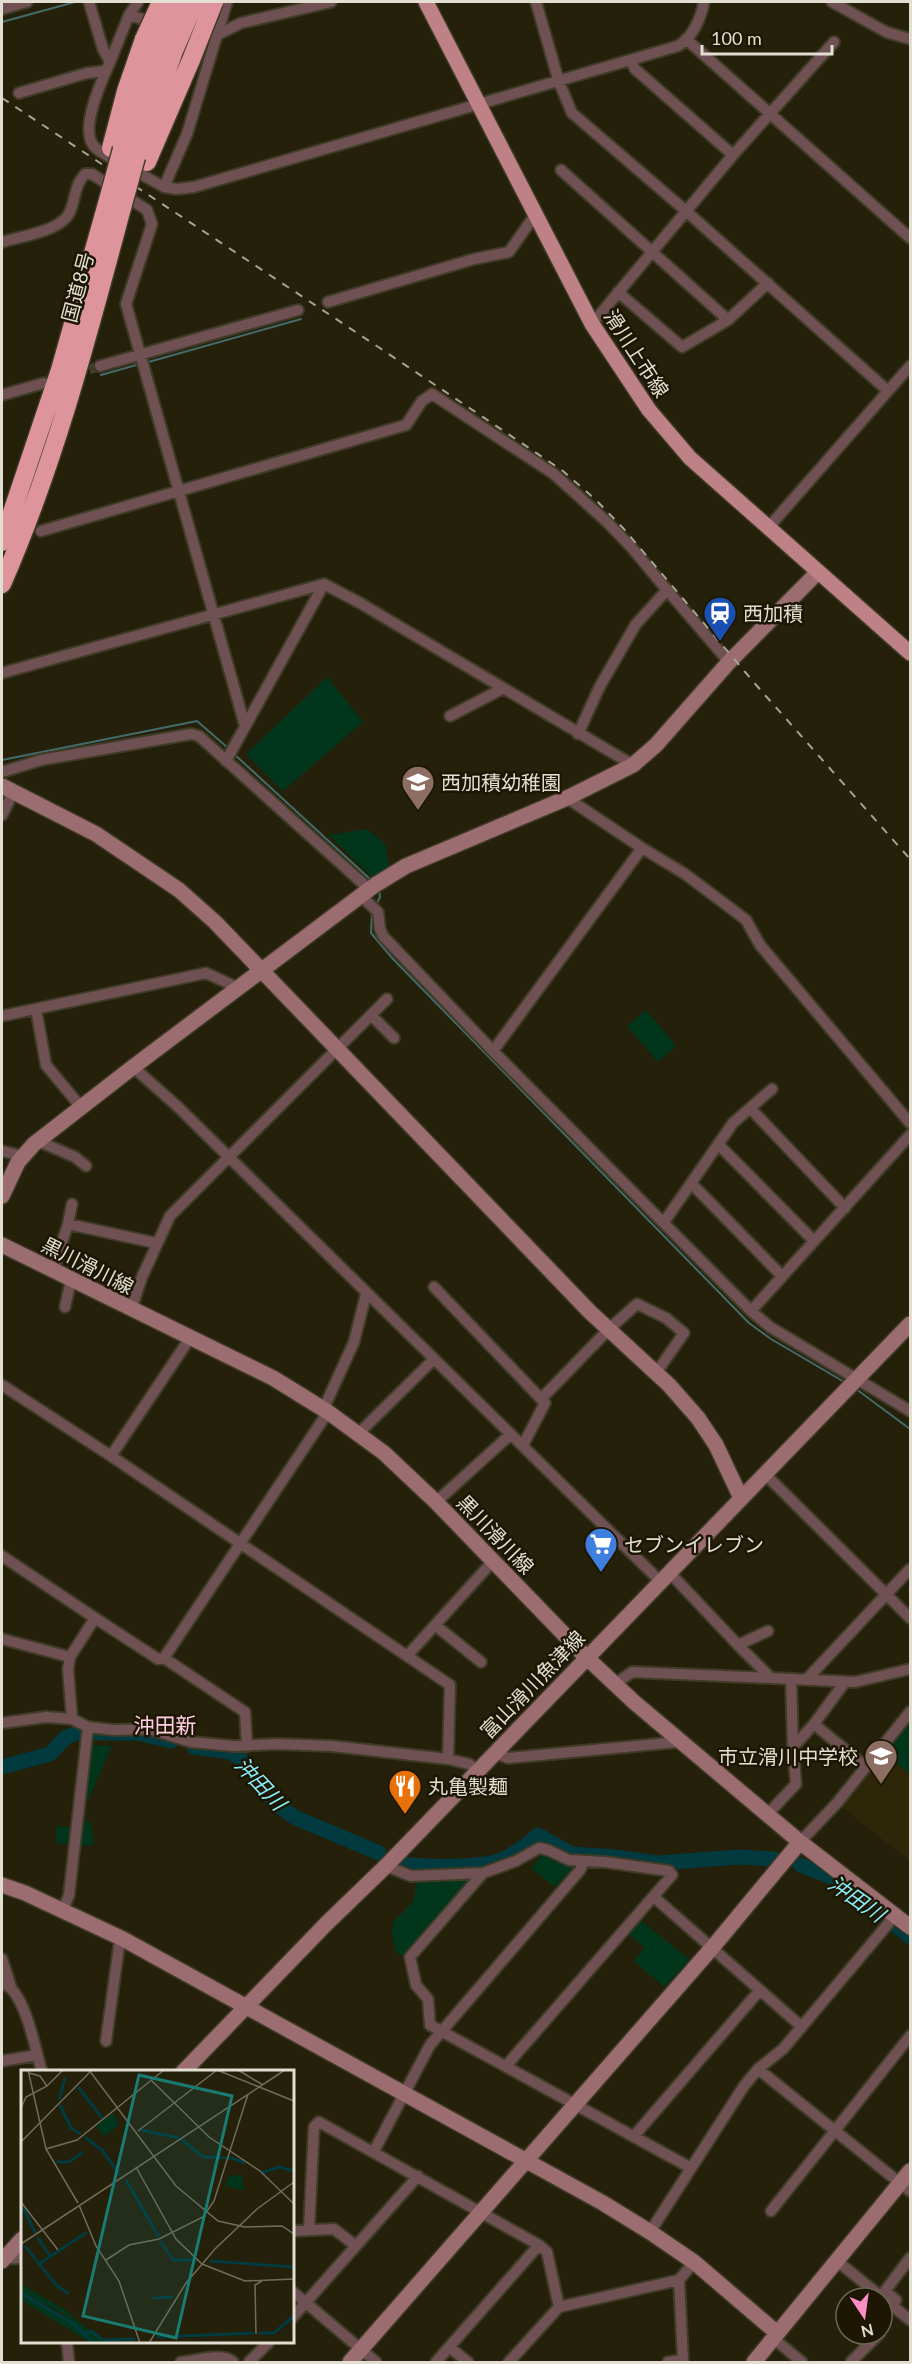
<svg xmlns="http://www.w3.org/2000/svg" width="912" height="2364" viewBox="0 0 912 2364" font-family="Lato,'Noto Sans JP',sans-serif">
<rect width="100%" height="100%" fill="#25200a"/>
<path fill="#2d2608" d="M910,1712V1861L837,1803Z"/>
<path fill="#01361c" d="M327,677L363,722L283,791L246,754Z
M367,829L385,844L389,867L372,877L329,835Z
M646,1010L676,1046L658,1062L627,1026Z
M910,1721V1774L885,1754Z
M91,1745L112,1746L89,1798L84,1804Z
M82,1820L91,1823L94,1845L80,1846L56,1843L57,1826L72,1827Z
M544,1854L575,1867L555,1887L531,1868Z
M470,1876L472,1881L403,1956L396,1952L392,1935L393,1922L413,1902L417,1880Z
M639,1919L690,1960L664,1987L634,1961L644,1948L627,1932Z"/>
<g fill="none" stroke-linecap="round" stroke-linejoin="round">
<path stroke="#446b6b" stroke-width="2" d="M2,22L75,2
M145,363L301,319
M101,375L140,364
M234,754L371,880
M2,760L197,721L228,748
M376,905L380,897L379,888
M372,913L371,933L393,959L749,1323L771,1339L846,1383
M856,1389L910,1429"/>
<path stroke="#013a3f" stroke-width="15" d="M194,1747L230,1752L240,1758L275,1803L294,1817L379,1853
M2,1767L50,1754L66,1737L78,1733H137L171,1741
M401,1864C425,1867 471,1868 495,1862C512,1857 526,1846 538,1835L572,1854L616,1857L657,1863L739,1857L774,1859
M800,1865L837,1879L848,1888
M879,1912L910,1937"/>
<path stroke="#413c28" stroke-width="10" stroke-dasharray="10 5" stroke-linecap="butt" d="M75,374L100,366"/>
<defs>
<path id="street" d="M89,2L103,49L110,62C102,80 80,127 93,145C98,152 109,156 117,161
M227,2L187,134L164,187L177,189L194,187L678,46C693,37 701,18 704,2
M536,2L559,82L572,113L686,211L888,391
M832,2L886,32L910,39
M2,9L27,2
M129,15L155,23
M219,34L241,23L331,2
M686,39L910,238
M631,60L635,69L733,155
M110,62L129,15L138,2
M19,93L87,73L105,71
M130,168L164,187
M561,170L728,320
M2,242C22,236 65,231 71,209C76,195 75,185 85,174H92L147,210L152,224L126,304L245,726
M618,292L682,347L728,320L768,283
M328,302L474,259L509,252L535,215
M592,324L733,155L834,42
M100,366L298,310
M2,395L44,383
M768,528L910,366
M41,531L406,425L422,401L432,394L554,474L607,522L632,548L667,590
M2,673L324,584L360,603L633,765
M450,716L502,689
M578,734L600,686L636,624L667,590L729,662
M226,761L324,584
M2,772L41,760L191,734L199,736L369,889
M567,798L642,848L685,874L733,910L746,920L760,945L910,1123
M2,815L13,793
M361,896L378,912L380,929L383,936L493,1051L751,1311L770,1327L910,1411
M36,1009L46,1065L81,1107
M371,1015L394,1038
M2,1016L206,973L230,984L237,990
M493,1051L642,848
M133,1067L177,1106L660,1581
M750,1108L845,1208
M38,1141L75,1157L86,1166
M718,1144L814,1241
M2,1151L23,1156
M691,1183L782,1276
M664,1222L733,1123L772,1089
M68,1224L72,1204
M53,1271L68,1224L156,1243
M434,1287L545,1403L523,1445
M65,1307L71,1280
M131,1310L142,1277L170,1216L387,999
M751,1311L910,1135
M190,1338L111,1456L450,1685L448,1759
M2,1385L111,1456
M542,1398L609,1329L637,1304L666,1318L684,1333L656,1373
M323,1410L354,1342L366,1294
M358,1434L434,1359
M765,1474L910,1618
M436,1502L511,1434
M2,1556L95,1618
M669,1572L738,1645
M435,1625L481,1662
M768,1631L738,1645L771,1678L855,1682L910,1669
M2,1639L70,1657
M407,1656L493,1561
M164,1658L328,1412
M791,1679L793,1747
M806,1680L910,1569
M615,1684L632,1672L771,1678
M72,1719L68,1669L70,1657L95,1618L158,1659L164,1658L245,1712L247,1746
M2,1723L46,1717L72,1719L88,1727L114,1730L149,1729L191,1742L233,1746L278,1744L332,1746L448,1759L469,1764L478,1771
M814,1724L845,1682
M495,1753L508,1758L678,1742
M767,1815L796,1784L793,1747L814,1724L866,1767
M800,1842L837,1803L910,1712
M386,1866L411,1876L483,1873L516,1861L539,1848L548,1850L569,1860L605,1862L669,1871L672,1875L506,2066
M483,1873L410,1957L416,1985L428,1999L430,2025L691,2168
M654,1897L802,2027
M63,1910L69,1895L88,1727
M2,1959L11,1987
M2,1985L5,1984C26,1995 35,2049 42,2072
M106,2041L119,1946L123,1939
M2,2061L37,2055
M758,2069L910,2191
M634,2136L760,1990
M374,2151L430,2045L580,1870L584,1861
M771,2211L910,2036
M309,2229L314,2127L319,2122L539,2245L547,2252L559,2307
M292,2231L334,2229L356,2246
M650,2232L744,2086L758,2069L783,2049L888,1924L894,1913
M2,2259L22,2258
M837,2261L910,2320
M292,2291L376,2362
M896,2300L885,2291L910,2258
M292,2318L418,2176
M773,2338L802,2362
M67,2342L69,2362
M449,2347L468,2362
M181,2362C195,2361 222,2352 233,2362
M249,2362L269,2342
M436,2362L539,2245
M509,2362L559,2307L679,2280L694,2262
M668,2362L683,2360L679,2280
M851,2362L879,2334"/>
<path id="secondary" d="M2,786L96,834L179,890L215,922L590,1312L669,1385L698,1418L716,1445L741,1498
M2,1196L18,1162L34,1144L133,1067L375,885L406,866L567,798L633,765L656,745L729,662L818,572
M2,1245L273,1378L328,1412L384,1453L436,1502L586,1657L634,1702L800,1842L910,1927
M2,1885L25,1893L123,1939L603,2203L650,2232L694,2262L777,2333
M183,2072L327,1923L386,1866L910,1324
M2,2261L22,2239
M350,2362L712,1948L800,1842
M754,2362L910,2171"/>
<path id="primary" d="M426,2L592,324L649,410L690,458L910,653"/>
<path id="highway" d="M111,148L126,91L144,39
M122,149L159,44
M136,157L174,51
M147,162L191,60
M2,542L60,370L108,200
M2,584C55,463 88,335 122,208"/>
</defs>
<use href="#street" stroke="#3f3b26" stroke-width="14"/>
<use href="#secondary" stroke="#3f3b26" stroke-width="18"/>
<use href="#primary" stroke="#3f3b26" stroke-width="18"/>
<use href="#highway" stroke="#3f3b26" stroke-width="21"/>
<use href="#street" stroke="#6f5153" stroke-width="10"/>
<use href="#secondary" stroke="#9b6c70" stroke-width="15"/>
<use href="#primary" stroke="#be8186" stroke-width="15"/>
<use href="#highway" stroke="#dd949a" stroke-width="18"/>
<path stroke="#a7a292" stroke-width="2" stroke-dasharray="8 8" stroke-linecap="butt" d="M2,98C189,222 377,345 563,471L596,500L623,528L757,686L910,859"/>
<defs>
<path id="highway-bridge" d="M144,39L161,2
M159,44L179,2
M174,51L195,2
M191,60L214,2
M108,200L122,149
M122,208L136,157"/>
</defs>
<use href="#highway-bridge" stroke="#3f3b26" stroke-width="21" stroke-linecap="butt"/>
<use href="#highway-bridge" stroke="#dd949a" stroke-width="18"/>
</g>
<defs>
<symbol id="station-pin" viewBox="-11 -11 22 30"><path d="M0 17L-7.5 6A9.5 9.5 0 1 1 7.5 6Z" fill="#1a4fb4" stroke="#1c1602"/><path d="M-3-6H3Q5-6 5-4V2Q5 4 3 4L4.5 6H3L1.5 4h-3L-3 6H-4.5L-3 4Q-5 4-5 2V-4Q-5-6-3-6ZM-3.5-4v3h7v-3ZM-3.5 1v1.5H-2V1ZM2 1v1.5H3.5V1Z" fill="#fff"/></symbol>
<symbol id="school-pin" viewBox="-11 -11 22 30"><path d="M0 17L-7.5 6A9.5 9.5 0 1 1 7.5 6Z" fill="#8d6e63" stroke="#1c1602"/><path d="M0-5L7-2L0 1L-7-2ZM-4 1L0 2.5L4 1V4Q0 6-4 4Z" fill="#fff"/></symbol>
<symbol id="supermarket-pin" viewBox="-11 -11 22 30"><path d="M0 17L-7.5 6A9.5 9.5 0 1 1 7.5 6Z" fill="#3f7fe0" stroke="#1c1602"/><path d="M-6-5.5h2.5l.6 2H6L4.5 2H-2.5L-4.4-4H-6ZM-1.5 3.2a1.3 1.3 0 1 0 .1 0ZM3 3.2a1.3 1.3 0 1 0 .1 0Z" fill="#fff"/></symbol>
<symbol id="restaurant-pin" viewBox="-11 -11 22 30"><path d="M0 17L-7.5 6A9.5 9.5 0 1 1 7.5 6Z" fill="#e8710a" stroke="#1c1602"/><path d="M-5-6h1v4h1v-4h1v4h1v-4h1v5L-1.5 .5V6h-2V.5L-5-1ZM5-6V6H3V1.5H1.5Q1.5-4 5-6Z" fill="#fff"/></symbol>
</defs>
<g fill-rule="evenodd">
<use href="#station-pin" x="701" y="594" width="38" height="52"/>
<use href="#school-pin" x="399" y="763" width="38" height="52"/>
<use href="#supermarket-pin" x="582" y="1525" width="38" height="52"/>
<use href="#school-pin" x="862" y="1737" width="38" height="52"/>
<use href="#restaurant-pin" x="386" y="1767" width="38" height="52"/>
</g>
<g text-anchor="middle" dominant-baseline="central" stroke-width="5" stroke-linejoin="round" paint-order="stroke">
<g font-size="20" fill="#e2ded1" stroke="#1c1602">
<text transform="translate(77 287) rotate(-75)">国道8号</text>
<text transform="translate(637 353) rotate(57)">滑川上市線</text>
<text transform="translate(88 1265) rotate(27)">黒川滑川線</text>
<text transform="translate(496 1534) rotate(46)">黒川滑川線</text>
<text transform="translate(532 1684) rotate(-46)">富山滑川魚津線</text>
</g>
<g font-size="20" fill="#e2ded1" stroke="#1c1602" text-anchor="start">
<text x="743" y="613">西加積</text>
<text x="441" y="782">西加積幼稚園</text>
<text x="624" y="1544">セブンイレブン</text>
<text x="858" y="1756" text-anchor="end">市立滑川中学校</text>
<text x="428" y="1786">丸亀製麺</text>
</g>
<g font-size="21" fill="#fecee4" stroke="#1c1602">
<text x="165" y="1724">沖田新</text>
</g>
<g font-size="21" font-style="italic" fill="#8aeefa" stroke="#1c1602">
<text transform="translate(261 1783) rotate(47)">沖田川</text>
<text transform="translate(857 1898) rotate(35)">沖田川</text>
</g>
</g>
<g transform="translate(21 2070)">
<rect width="273" height="273" fill="#25200a"/>
<path d="M92,43L98,55L83,66L75,56ZM221,105L223,120L204,116L208,106ZM0,214L43,239L83,273H73L44,245L0,222ZM0,224L53,255L70,273L0,230Z" fill="#01361c"/>
<path fill="none" stroke="#013a3f" stroke-width="3" d="M57,17L82,49M38,30L44,8M39,35L50,58L60,64M120,60L158,68M64,67L81,80L99,105M160,69L182,87L211,88L224,93M35,92H48L62,82M240,103L258,97L273,101M105,110L138,167M2,137L14,163M16,167L29,186M139,171L152,190H175M4,176L35,215L48,224M189,191L273,197M18,194L66,162M0,223L53,254L72,273M132,228L152,227M238,263H253L273,246M63,265L70,261L82,270L114,269M136,267L233,263"/>
<path fill="none" stroke="#716c5a" stroke-width="1.5" d="M7,0L25,79L57,133M68,0L155,116L197,151L224,157L261,156L273,164M196,0L273,31M217,0L242,15M131,11L188,67L239,101L273,134M26,16L42,0M0,38L5,27L26,16L19,6L8,3M117,61L196,0M0,72L70,1M25,79L56,70L143,0M115,97L155,169L181,194L224,211L273,209M0,132L37,180M58,135L75,176L98,211L119,273M0,174L264,0M85,190L108,175L138,169L182,147L193,131L227,24M235,264L234,215L241,211M128,273L165,213L194,179L236,139L273,112"/>
<path fill="#1a7b73" fill-opacity="0.15" stroke="#1a7b73" stroke-width="3" d="M118,5L211,26L155,268L62,246Z"/>
<rect width="273" height="273" fill="none" stroke="#e2ded1" stroke-width="3"/>
</g>
<rect width="912" height="2364" fill="none" stroke="#e2ded1" stroke-width="6"/>
<g transform="translate(864 2316) rotate(167)"><circle r="28" fill="#1c1602" stroke="#6b6655" stroke-width="1.5"/>
<path d="M0-4.5L10 22L0 15L-10 22Z" fill="#fb8fc5"/>
<text y="-9" font-size="16" font-weight="bold" text-anchor="middle" fill="#e2ded1">N</text>
</g>
<path d="M702 45v9h130v-9" fill="none" stroke="#e2ded1" stroke-width="3"/>
<text x="711" y="45" font-size="18" fill="#e2ded1" stroke="#1c1602" stroke-width="4.5" paint-order="stroke">100 m</text>
</svg>
